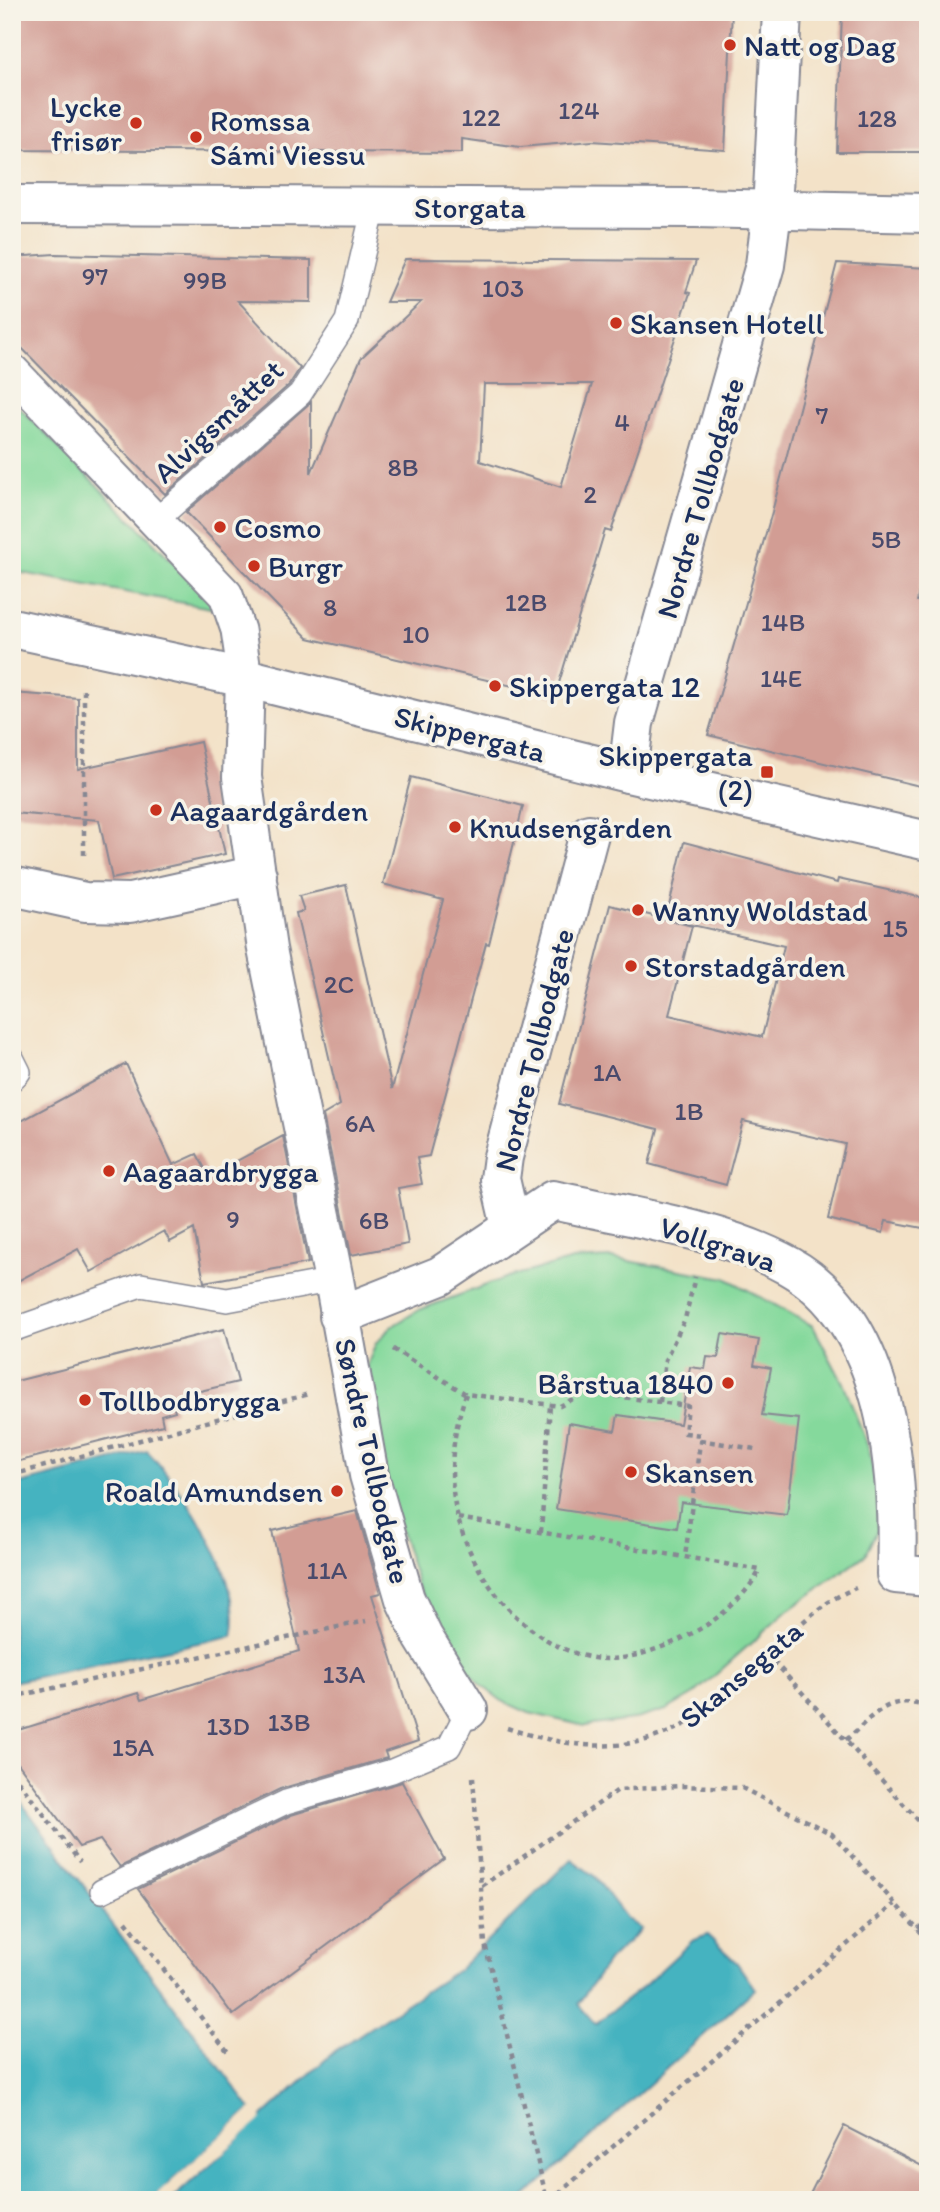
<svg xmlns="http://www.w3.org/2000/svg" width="940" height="2212" viewBox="0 0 940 2212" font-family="Itim,sans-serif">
<rect width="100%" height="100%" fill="#f7f3e8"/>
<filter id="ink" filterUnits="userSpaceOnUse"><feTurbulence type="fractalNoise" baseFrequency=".0143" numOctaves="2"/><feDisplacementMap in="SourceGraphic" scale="14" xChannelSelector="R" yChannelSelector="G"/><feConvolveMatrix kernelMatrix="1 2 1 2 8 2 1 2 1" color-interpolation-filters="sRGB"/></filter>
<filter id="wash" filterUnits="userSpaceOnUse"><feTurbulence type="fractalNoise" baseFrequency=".00686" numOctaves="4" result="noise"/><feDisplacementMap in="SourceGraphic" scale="28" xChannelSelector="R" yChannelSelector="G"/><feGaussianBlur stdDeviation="1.57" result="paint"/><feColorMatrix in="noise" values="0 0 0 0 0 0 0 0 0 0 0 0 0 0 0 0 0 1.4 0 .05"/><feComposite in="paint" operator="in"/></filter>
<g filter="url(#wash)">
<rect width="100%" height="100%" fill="#f3e2c8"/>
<path fill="#85d99c" stroke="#50847d" stroke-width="2" d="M12,400L221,610L12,571Z
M611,1258L726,1278L813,1326L843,1383L869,1449L878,1493L877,1530L865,1555L786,1612L694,1694L666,1710L632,1720L585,1726L529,1713L502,1701L481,1685L455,1656L419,1589L387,1488L367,1366L376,1343L391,1327L419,1310L508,1277L573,1260Z"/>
<path fill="#45b3c0" stroke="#30718f" stroke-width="2" d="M147,1451C184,1490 245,1579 232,1636L12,1682V1486Z
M12,1790L251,2109L151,2200H12Z
M571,1859L594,1876L627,1919L641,1929L609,1960L578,2004L595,2024L645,1985L692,1941L707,1935L737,1963L755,1989L521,2200H171L335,2051L459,1969Z"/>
<path fill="#f3e2c8" d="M251,2109L254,2111L157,2200H151Z
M259,2116L262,2119L168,2200L169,2197Z"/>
<g id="blocks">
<path fill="#d29d94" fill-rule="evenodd" d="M12,12H732L725,150L592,141L520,147L462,139V153L12,150Z
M842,12H928V152H837Z
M55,254L311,260V302L238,301L300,368L289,385L165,494L12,338V257Z
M405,259L696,261L686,292L690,293L611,532L605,530L555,696L308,638L186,512L311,402V473L361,358L421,302H386ZM484,384H592L561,487L480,461Z
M837,263L928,268V548L917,601L928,603V788L708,735L772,512Z
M12,693L78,698V769L200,742L225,854L112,879L99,820L12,813Z
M411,777L523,806L489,944L486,943L429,1156L417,1158L422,1184L398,1188L408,1244L351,1255L323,1115L340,1105L296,913L304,911L299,896L346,885L392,1089L443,900L383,884Z
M684,842L837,883L838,879L928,899V1229L886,1221L883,1233L828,1219L845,1144L743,1121L726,1185L649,1164L658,1129L559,1104L610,905L692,926L669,1015L762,1037L784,946L666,919Z
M126,1064L173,1165L197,1154L209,1176L283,1136L308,1263L204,1282L194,1229L170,1242L164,1231L91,1272L78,1249L12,1284V1126Z
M224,1329L238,1382L171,1398L175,1411L161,1415L163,1425L12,1463V1382Z
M722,1334L759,1340L754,1365L771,1368L762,1415L799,1419L787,1515L681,1502L677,1528L556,1509L569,1423L615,1431L618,1415L680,1424L690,1367L705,1369L707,1357L718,1358Z
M357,1511L380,1593L372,1595L418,1741L385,1752L387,1758L280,1789L120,1867L100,1840L79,1847L12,1755V1732L138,1693L141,1700L299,1651L272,1531Z
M402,1782L444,1859L233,2015L138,1889L291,1815Z
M844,2126L928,2169V2200H807Z"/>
</g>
</g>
<g filter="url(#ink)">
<use href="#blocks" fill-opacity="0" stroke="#878893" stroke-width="2"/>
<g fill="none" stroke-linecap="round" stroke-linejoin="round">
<defs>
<path id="service" d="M155,521L300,394L347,321L374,207
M12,1058L19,1072L12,1079
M12,1330L141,1285L227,1300L334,1280
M102,1891L286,1802L392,1771L449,1747L468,1710"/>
<path id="pedestrian" d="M12,371L226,595L238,630L245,678"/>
<path id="minor" d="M245,678L242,777L267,949L334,1280L369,1475L405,1599L423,1637L468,1710
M628,773L634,723L765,265L772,211L782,12
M12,886L85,902L130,903L257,875
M511,1227L500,1179L503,1157L589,834
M339,1316L440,1276L553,1200C629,1217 722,1229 789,1266C889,1322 900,1472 896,1574L928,1577"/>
<path id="tertiary" d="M12,205L695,208L928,213
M12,628L245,678L628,773L928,841"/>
</defs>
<use href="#service" stroke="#878893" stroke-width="26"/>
<use href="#pedestrian" stroke="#878893" stroke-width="37"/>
<use href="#minor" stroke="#878893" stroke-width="42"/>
<use href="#tertiary" stroke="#878893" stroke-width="42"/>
<path stroke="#878893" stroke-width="4.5" stroke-dasharray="5 5" stroke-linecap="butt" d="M84,690V856
M393,1349L466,1394L560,1406L586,1392L688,1406L685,1433L701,1435L685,1557
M660,1402L665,1360L685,1319L695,1277
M700,1440L755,1449
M12,1475L309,1394
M458,1518L760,1570C740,1605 709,1627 672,1643C648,1653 620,1662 594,1658C523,1646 464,1569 454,1499C449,1463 454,1429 466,1394
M541,1532L550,1405
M767,1654L928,1831
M12,1697L366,1621
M507,1728C593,1756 660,1755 729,1692C748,1675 764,1656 783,1640C806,1619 827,1599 856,1588
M846,1740C874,1715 888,1693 928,1706
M12,1773L80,1862
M473,1777L485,1944L547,2200
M482,1886L618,1790L679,1786L742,1788L832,1834L928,1940
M126,1921L228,2052
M918,1929L928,1920
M551,2200L894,1904"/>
<use href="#service" stroke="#fff" stroke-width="23"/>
<use href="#pedestrian" stroke="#fff" stroke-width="33"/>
<use href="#minor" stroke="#fff" stroke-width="38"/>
<use href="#tertiary" stroke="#fff" stroke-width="38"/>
</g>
</g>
<g fill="#c8321e" stroke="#f7f3e8" stroke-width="2.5">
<circle cx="730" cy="45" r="7"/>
<circle cx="136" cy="123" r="7"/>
<circle cx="196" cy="137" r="7"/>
<circle cx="616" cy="323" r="7"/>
<circle cx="220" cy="527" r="7"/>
<circle cx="254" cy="566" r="7"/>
<circle cx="495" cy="686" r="7"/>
<rect x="760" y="765" width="14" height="14" rx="3.5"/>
<circle cx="156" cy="810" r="7"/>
<circle cx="455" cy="827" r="7"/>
<circle cx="638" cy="910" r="7"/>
<circle cx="631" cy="966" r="7"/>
<circle cx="109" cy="1171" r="7"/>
<circle cx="728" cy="1383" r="7"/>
<circle cx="85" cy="1400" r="7"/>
<circle cx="631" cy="1472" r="7"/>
<circle cx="337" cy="1491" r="7"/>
</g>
<g text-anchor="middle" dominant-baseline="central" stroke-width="7" stroke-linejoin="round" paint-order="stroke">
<g font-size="26" fill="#494a6c">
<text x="579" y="110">124</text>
<text x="481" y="117">122</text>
<text x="877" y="118">128</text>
<text x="95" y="276">97</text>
<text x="205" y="280">99B</text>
<text x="503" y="288">103</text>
<text x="822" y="415">7</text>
<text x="622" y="422">4</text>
<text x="403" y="467">8B</text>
<text x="590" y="494">2</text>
<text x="886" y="539">5B</text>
<text x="526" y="602">12B</text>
<text x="330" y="607">8</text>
<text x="783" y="622">14B</text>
<text x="416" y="634">10</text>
<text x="781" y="678">14E</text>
<text x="895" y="928">15</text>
<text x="339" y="984">2C</text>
<text x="607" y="1072">1A</text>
<text x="689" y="1111">1B</text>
<text x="360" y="1123">6A</text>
<text x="233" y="1219">9</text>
<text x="374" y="1220">6B</text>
<text x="327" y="1570">11A</text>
<text x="344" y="1674">13A</text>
<text x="289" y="1722">13B</text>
<text x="228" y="1726">13D</text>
<text x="133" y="1747">15A</text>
</g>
<g font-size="30" fill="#1b2f5e" stroke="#f7f3e8" text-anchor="start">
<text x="744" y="45">Natt og Dag</text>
<text x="122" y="106" text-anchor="end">Lycke<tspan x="122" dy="34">frisør</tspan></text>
<text x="210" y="120">Romssa<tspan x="210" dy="34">Sámi Viessu</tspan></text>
<text x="630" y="323">Skansen Hotell</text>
<text x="234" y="527">Cosmo</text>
<text x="268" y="566">Burgr</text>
<text x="509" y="686">Skippergata 12</text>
<text x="753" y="755" text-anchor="end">Skippergata<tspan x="753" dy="34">(2)</tspan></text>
<text x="170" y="810">Aagaardgården</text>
<text x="469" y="827">Knudsengården</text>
<text x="652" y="910">Wanny Woldstad</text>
<text x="645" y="966">Storstadgården</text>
<text x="123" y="1171">Aagaardbrygga</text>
<text x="714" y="1383" text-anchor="end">Bårstua 1840</text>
<text x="99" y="1400">Tollbodbrygga</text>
<text x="645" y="1472">Skansen</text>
<text x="323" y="1491" text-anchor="end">Roald Amundsen</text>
</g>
<g font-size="30" fill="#1b2f5e" stroke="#f7f3e8">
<text x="470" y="207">Storgata</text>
<text transform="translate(218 421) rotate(-43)">Alvigsmåttet</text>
<text transform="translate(700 498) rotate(-74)">Nordre Tollbodgate</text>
<text transform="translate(470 734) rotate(14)">Skippergata</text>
<text transform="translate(534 1050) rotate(-76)">Nordre Tollbodgate</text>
<text transform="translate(718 1244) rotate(18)">Vollgrava</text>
<text transform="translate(373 1461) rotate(77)">Søndre Tollbodgate</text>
<text transform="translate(741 1674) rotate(-40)">Skansegata</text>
</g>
</g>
<rect width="940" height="2212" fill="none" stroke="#f7f3e8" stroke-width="42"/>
</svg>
